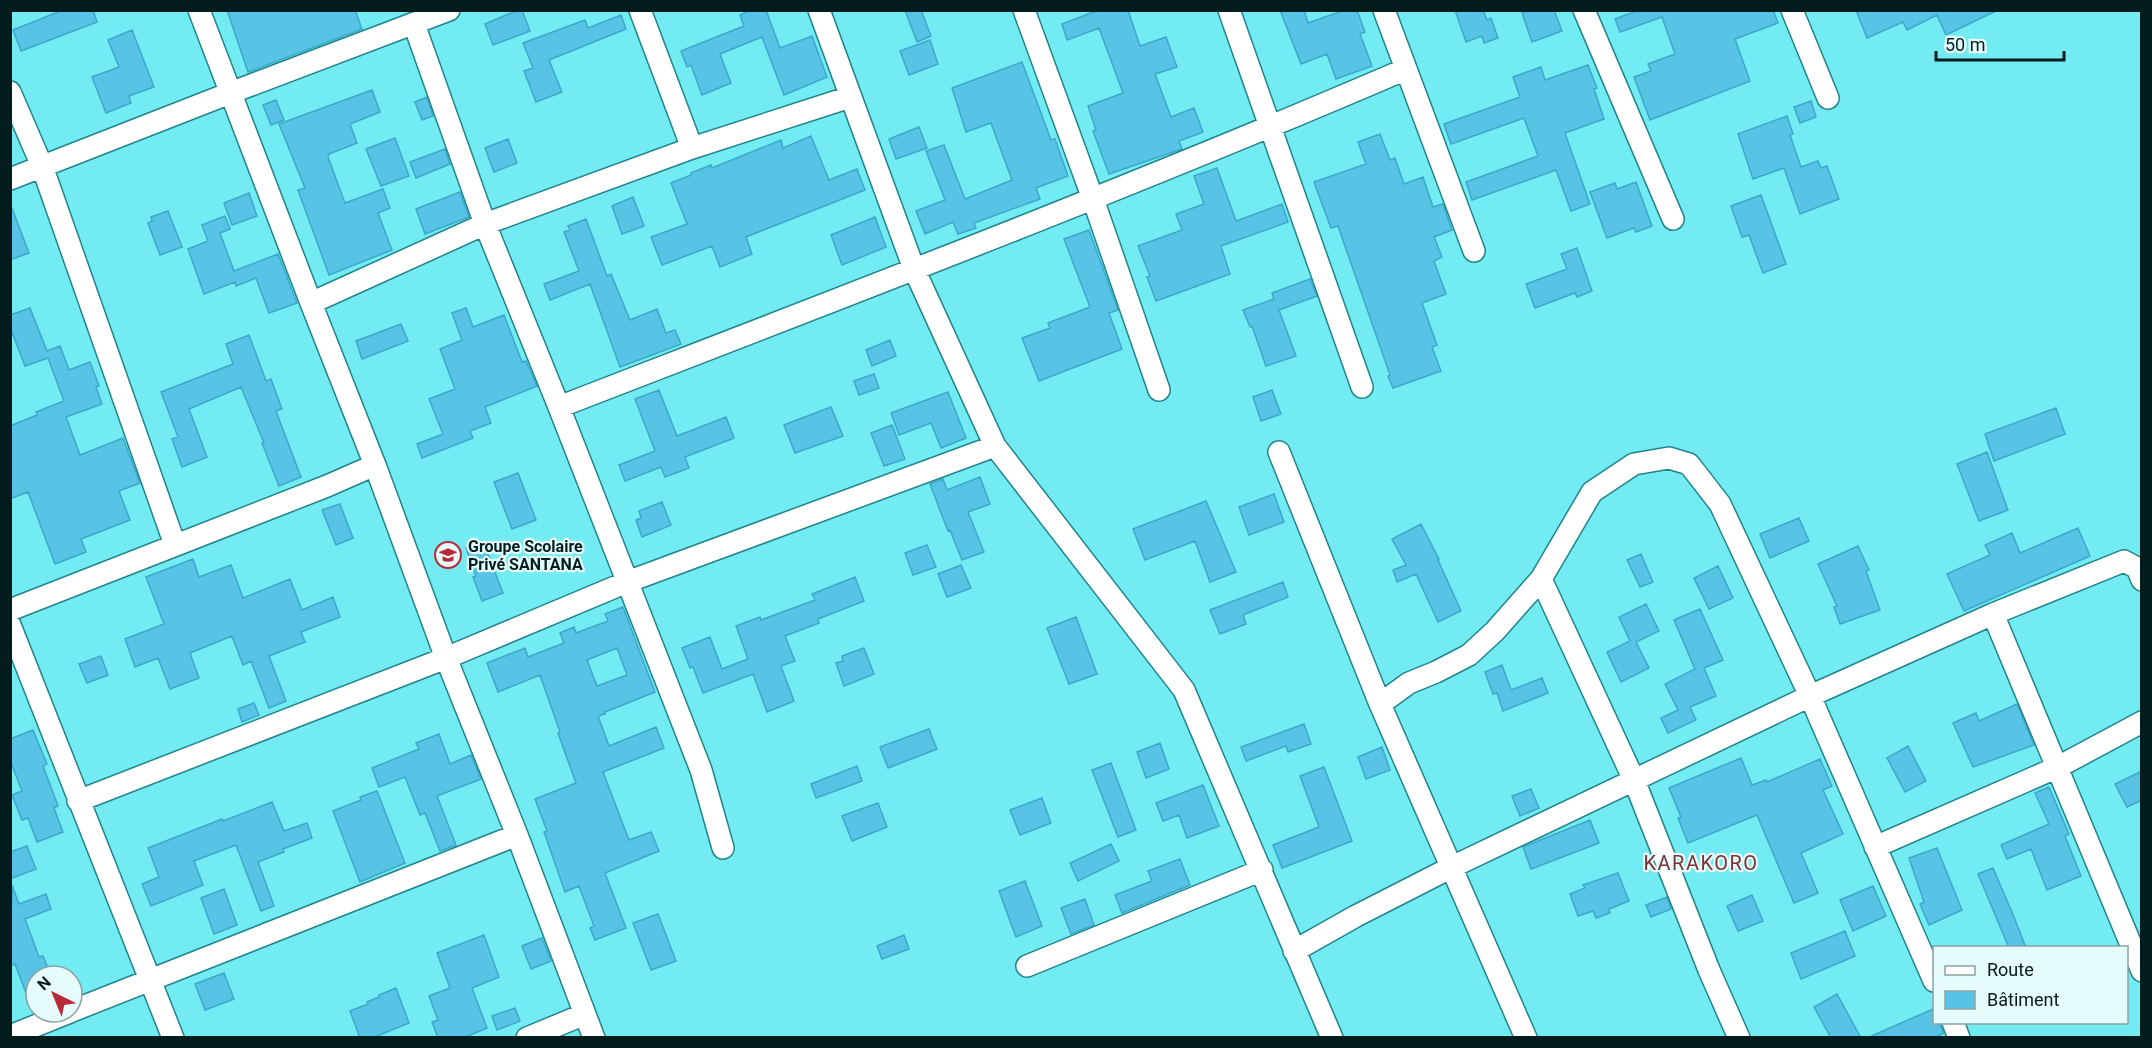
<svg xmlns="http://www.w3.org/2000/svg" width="2152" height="1048" viewBox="0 0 2152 1048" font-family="Roboto,sans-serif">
<rect width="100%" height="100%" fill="#73ebf3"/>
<path fill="#58c3e5" stroke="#3aa9ca" stroke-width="1.5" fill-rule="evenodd" d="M63,10H93L97,22L21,51L13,30Z
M227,10H355L362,29L248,72Z
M518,10H522L530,31L493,45L485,24Z
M750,10H766L780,48L812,36L827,77L784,95L762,37L720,54L731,83L702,95L691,65L687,67L681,51L744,26L740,15Z
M905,10H921L931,36L917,42Z
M1099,10H1128L1140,46L1166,37L1177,67L1155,74L1171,117L1194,108L1203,132L1179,141L1182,149L1109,174L1093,131L1096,130L1088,106L1123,93L1099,28L1067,40L1062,24Z
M1280,10H1304L1308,23L1345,10H1357L1365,32L1360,34L1372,66L1336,79L1327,54L1301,64Z
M1455,10H1483L1487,20L1491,18L1498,38L1484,43L1482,36L1466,42Z
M1530,10H1554L1562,31L1532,42L1522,13Z
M1639,10H1773L1778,23L1735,39L1750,81L1650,120L1634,77L1651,71L1648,64L1675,54L1662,17L1620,32L1615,19Z
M1856,10H1998L1946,35L1937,15L1907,30L1903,22L1867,38Z
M621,15L626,29L549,60L562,92L536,102L524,71L533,68L523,43L585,20L588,28Z
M132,30L154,87L129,96L131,103L106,113L92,77L119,67L108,40Z
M930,40L938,64L909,75L900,51Z
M1022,62L1051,140L1055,139L1068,176L1036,188L1040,199L974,223L976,228L958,234L953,222L925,234L916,211L945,200L926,151L944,145L965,199L1012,180L991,123L966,132L952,88Z
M1588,65L1597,88L1594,89L1604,119L1565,133L1590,204L1571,211L1556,170L1472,200L1466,182L1538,156L1524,118L1451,144L1444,124L1520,97L1513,77L1541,67L1545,80Z
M372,90L380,112L350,124L357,143L329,154L328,157L345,203L383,189L390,208L378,213L392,250L329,275L298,190L305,188L279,124Z
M427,97L433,116L422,120L415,102Z
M276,100L284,120L271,125L263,105Z
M1811,101L1816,117L1800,123L1794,107Z
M1787,116L1793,134L1790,135L1801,167L1818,161L1821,168L1827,166L1839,199L1800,214L1784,168L1753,179L1738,134Z
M919,127L927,148L896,159L889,139Z
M1380,134L1390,160L1395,158L1404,184L1423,177L1433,207L1443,204L1452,230L1434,237L1442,257L1434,261L1446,294L1422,303L1437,345L1432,347L1441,371L1393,388L1388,376L1390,375L1338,226L1331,228L1314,182L1366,164L1358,142Z
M811,136L829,180L857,169L865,190L746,237L752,254L720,267L712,246L662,265L651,237L687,224L671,183L691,175V173L711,165L712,168L781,140L783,148Z
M395,138L409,176L381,186L366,149Z
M508,139L517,163L494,172L485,148Z
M445,149L450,164L416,178L410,162Z
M1217,168L1236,221L1282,204L1288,222L1221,246L1230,274L1156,301L1147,277L1150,276L1138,246L1182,230L1176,214L1204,204L1194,176Z
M1636,182L1652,226L1636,232L1634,228L1607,238L1590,192L1615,183L1617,189Z
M460,192L469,217L425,234L416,209Z
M249,193L257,216L232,225L224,203Z
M1761,195L1786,264L1763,273L1749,235L1742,237L1731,206Z
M633,197L644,226L622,234L612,206Z
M12,208L29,253L10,260V209Z
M168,211L182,247L160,255L148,223L152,221L151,217Z
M225,216L230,229L220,233L234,271L278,254L297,303L269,313L256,278L236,286L235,282L204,294L188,249L208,241L202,225Z
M875,217L886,247L842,265L831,235Z
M586,219L607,276L611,274L630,320L657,309L666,333L675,330L681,344L620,367L590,284L550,300L544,284L579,271L564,232L570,230L568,226Z
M1089,230L1118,310L1109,313L1122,349L1039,381L1022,338L1050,328L1048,323L1090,307L1064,239Z
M1577,248L1592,291L1577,297L1575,293L1535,308L1526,284L1567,269L1561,254Z
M1310,279L1317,296L1279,310L1296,356L1266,366L1252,326L1250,327L1243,310L1274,299L1272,293Z
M30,308L47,351L60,346L69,370L90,362L99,386L96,387L102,404L66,417L80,455L123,438L140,483L119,491L130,520L81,539L86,552L55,564L28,492L10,499V426L37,415L36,412L64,401L48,358L25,366L10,327V315Z
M466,308L473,327L504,315L522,362L526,361L537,386L485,407L491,423L470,431L473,438L422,458L417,444L443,434L429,399L455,389L440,349L462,340L452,313Z
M401,324L408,341L362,359L356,341Z
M249,335L266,381L271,379L282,409L276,411L301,477L279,486L262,443H264L241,387L189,409L207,457L182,467L172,439L178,437L161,392L233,364L226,344Z
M890,340L896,356L872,366L866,350Z
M874,374L879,388L859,395L854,381Z
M659,390L677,436L726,417L734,438L685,457L689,468L665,477L661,467L625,481L619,465L655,451L635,399Z
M1272,390L1281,414L1261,421L1253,397Z
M948,392L966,438L941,448L931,423L899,435L891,413Z
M831,407L843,436L795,453L784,425Z
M2056,408L2065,434L1994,461L1985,434Z
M892,425L905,459L884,466L871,433Z
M1987,452L2008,510L1979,521L1957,464Z
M518,473L536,520L512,529L494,482Z
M980,477L990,504L968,512L984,552L962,560L950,530L948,531L930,484L943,479L947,490Z
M1274,494L1284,522L1249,535L1239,507Z
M1206,501L1236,572L1210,582L1195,541L1145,560L1133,529Z
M662,502L671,525L642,537L636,520L641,518L639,511Z
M340,504L353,538L336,545L322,510Z
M1799,518L1809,541L1770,558L1760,534Z
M1421,524L1439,559L1438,560L1461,611L1438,622L1416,574L1397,582L1393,570L1406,565L1392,539Z
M2078,528L2090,556L1964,611L1947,574L1990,555L1985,545L2012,533L2020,553Z
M483,541L503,593L482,601L473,577L476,576L466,548Z
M927,545L936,567L913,575L905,553Z
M1858,546L1869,570L1866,571L1880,610L1840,624L1834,607L1837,606L1818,564Z
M1641,554L1653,582L1640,587L1627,560Z
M193,559L199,577L231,565L243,598L290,579L302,610L333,597L340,617L301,632L305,642L269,656L286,701L269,708L251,661L243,665L232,636L190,653L199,678L170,689L158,658L135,667L125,639L164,624L146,577Z
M961,565L971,588L947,597L938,574Z
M1718,566L1733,598L1709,609L1694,578Z
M855,577L864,601L818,619L819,623L785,636L795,661L781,666L794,701L767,712L753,674L703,693L693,667L690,668L682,648L710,637L722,669L748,659L736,626L760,617L761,620L815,600L812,594Z
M1283,582L1288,597L1243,615L1246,624L1220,634L1210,610Z
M1646,604L1659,631L1636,642L1649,668L1621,682L1607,652L1630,641L1619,617Z
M623,607L655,692L605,712V714L598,716L609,746L656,727L664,748L603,772L629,840L651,832L659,851L605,873L626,928L595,940L590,928L594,926L579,886L565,892L544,832L547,831L535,799L576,783L558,733L560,732L540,675L498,692L487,663L525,648L528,657L564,643L560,633L574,627L576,633L608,621L605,614ZM617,648L627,675L597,686L587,660Z
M1700,609L1723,660L1704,668L1716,696L1690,707L1696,720L1668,733L1661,718L1678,710L1665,684L1695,669L1674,620Z
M1076,617L1097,674L1069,684L1047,628Z
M864,648L874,674L844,686L836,663L843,661L842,656Z
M101,656L108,675L87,683L79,664Z
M1502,665L1511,690L1542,678L1548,693L1503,711L1497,693L1493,694L1485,672Z
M254,703L259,715L242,722L238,709Z
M2017,704L2034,745L1973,767L1953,723L1976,713L1979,721Z
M1304,724L1311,744L1288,752L1286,746L1246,761L1241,747Z
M929,729L937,749L888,768L880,747Z
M33,730L47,764L43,766L58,806L54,808L63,832L37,842L28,818L22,820L12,795L22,791L10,760V739Z
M439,734L450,764L471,755L481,779L437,796L456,845L440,851L425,813L420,815L405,777L379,787L372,768L419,749L416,743Z
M1160,743L1169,769L1146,778L1137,752Z
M1908,746L1926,781L1905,792L1887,758Z
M1382,747L1390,770L1366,779L1358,757Z
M1741,758L1752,785L1766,780L1767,782L1820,759L1832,786L1823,790L1843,834L1801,853L1818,893L1794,903L1757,815L1688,843L1678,818L1681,817L1669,788Z
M1111,763L1136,830L1118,837L1092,770Z
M857,766L862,781L816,798L811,784Z
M1324,767L1352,841L1282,868L1273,845L1319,827L1300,776Z
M2142,771V800L2127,807L2115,784Z
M1203,785L1219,826L1187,838L1179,815L1163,821L1156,803Z
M2049,787L2069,834L2065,836L2081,876L2047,890L2031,849L2007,859L2001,845L2049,824L2035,793Z
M1531,789L1539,808L1520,816L1512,796Z
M377,791L405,863L360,882L333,811L361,800L360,797Z
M1042,798L1051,823L1020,835L1010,810Z
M272,802L284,831L307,823L312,838L283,849L284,852L258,862L274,906L261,911L236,845L194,861L203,885L151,906L142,884L159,877L148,848L222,819L223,821Z
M878,803L887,827L852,841L842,816Z
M1590,820L1599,843L1531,869L1523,847Z
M1111,844L1119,861L1078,881L1070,863Z
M27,846L36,869L10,879V852Z
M1937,848L1962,910L1929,925L1920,904L1924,902L1909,858Z
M1180,859L1190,885L1122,913L1115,895L1152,881L1148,871Z
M1993,868L2014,917L2026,948H2009L1978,874Z
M1618,873L1629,901L1609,909L1610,913L1596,918L1593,911L1578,916L1570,894L1585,888L1583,885Z
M1025,881L1042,926L1016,937L999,891Z
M12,885L19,904L46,894L51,909L25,919L39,957L43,956L51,976H36V989L26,993L15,964L10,966Z
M1873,886L1886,916L1853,931L1840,900Z
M224,889L237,925L214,934L201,898Z
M1752,895L1763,921L1738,931L1727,906Z
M1667,897L1671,909L1651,917L1646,905Z
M1085,899L1094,925L1071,934L1061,908Z
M658,914L676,961L651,970L633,923Z
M1845,931L1855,956L1801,979L1791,953Z
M484,935L499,977L472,988L487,1028L463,1038H438L432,1022L438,1020L429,996L450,988L437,953Z
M904,935L909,949L882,959L877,946Z
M542,938L551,961L531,969L522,946Z
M224,973L234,999L205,1010L195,984Z
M396,988L409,1023L372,1038H360L350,1011L368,1004L367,1002L379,997V995Z
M1837,994L1861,1038H1831L1814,1007Z
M515,1008L520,1021L497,1030L492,1016Z
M1933,1009L1935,1023H1939L1944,1033L1934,1038H1867Z"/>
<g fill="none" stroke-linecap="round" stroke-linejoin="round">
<defs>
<path id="minor" d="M199,10L311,303L375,465L446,658L517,835L594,1038
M640,10L692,148
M819,10L914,269L995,446L1184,690L1332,1038
M1024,10L1093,199L1159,390
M1229,10L1362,387
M1384,10L1474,251
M1584,10L1673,219
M1792,10L1828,98
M414,24L485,224L559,407L701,770L723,848
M10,92L42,166L175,545
M10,179L230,93L449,10
M311,303L485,224L692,148L850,97
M559,407C843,297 1127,189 1406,69
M1279,452L1380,704L1526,1038
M1541,579L1634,780L1709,970L1739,1038
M10,610L327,486L375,465
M1993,614L2142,971
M10,625L173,1038
M1380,704L1409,683L1436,672L1469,655L1495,631L1541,579L1592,492L1634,464L1669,458L1689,464L1720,504L1810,696L1934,981
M78,801L446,658L627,582L995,446
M1875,847L2058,767L2142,722
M1294,951L1356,916L1452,867L1810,696L1993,614L2124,561L2137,568L2142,580
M1027,966L1262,870
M72,1011L517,835
M1953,1022L1959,1038
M10,1036L70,1012
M527,1038L585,1014"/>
</defs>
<use href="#minor" stroke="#21848b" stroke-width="24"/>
<use href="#minor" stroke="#fff" stroke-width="21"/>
</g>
<defs>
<symbol id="school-ring" viewBox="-11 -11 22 22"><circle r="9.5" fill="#e6fbfc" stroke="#ba2937" stroke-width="1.5"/><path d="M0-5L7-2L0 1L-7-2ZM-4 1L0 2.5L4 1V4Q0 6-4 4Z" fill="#ba2937"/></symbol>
</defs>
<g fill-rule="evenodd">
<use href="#school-ring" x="433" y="540" width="30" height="30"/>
</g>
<g text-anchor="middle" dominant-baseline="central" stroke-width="4.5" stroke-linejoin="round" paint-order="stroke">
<g font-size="16" font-weight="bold" fill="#031d1f" stroke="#e6fbfc" text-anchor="start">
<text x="468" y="546">Groupe Scolaire<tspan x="468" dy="18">Privé SANTANA</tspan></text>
</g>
<g font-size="20" letter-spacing="1.5" fill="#7a3233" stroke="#e6fbfc">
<text x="1701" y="863">KARAKORO</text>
</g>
</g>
<rect width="2152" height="1048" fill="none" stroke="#031d1f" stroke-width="24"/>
<rect x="1933" y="946" width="195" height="78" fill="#e6fbfc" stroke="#8ba2a4" stroke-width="1.5"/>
<rect x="1945" y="966" width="30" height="9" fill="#ffffff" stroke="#8ba2a4" stroke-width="1.5"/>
<text x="1987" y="976" font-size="18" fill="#031d1f">Route</text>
<rect x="1945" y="991" width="30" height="18" fill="#58c3e5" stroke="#8ba2a4" stroke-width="1.5"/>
<text x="1987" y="1006" font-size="18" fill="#031d1f">Bâtiment</text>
<g transform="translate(54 994) rotate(317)"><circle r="28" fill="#e6fbfc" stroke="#8ba2a4" stroke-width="1.5"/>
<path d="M0-4.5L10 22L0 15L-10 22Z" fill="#ba2937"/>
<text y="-9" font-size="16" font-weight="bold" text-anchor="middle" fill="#031d1f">N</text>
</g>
<path d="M1936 51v9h128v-9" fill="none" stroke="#031d1f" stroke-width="3"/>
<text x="1945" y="51" font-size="18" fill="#031d1f" stroke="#e6fbfc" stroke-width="4.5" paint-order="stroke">50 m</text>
</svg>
